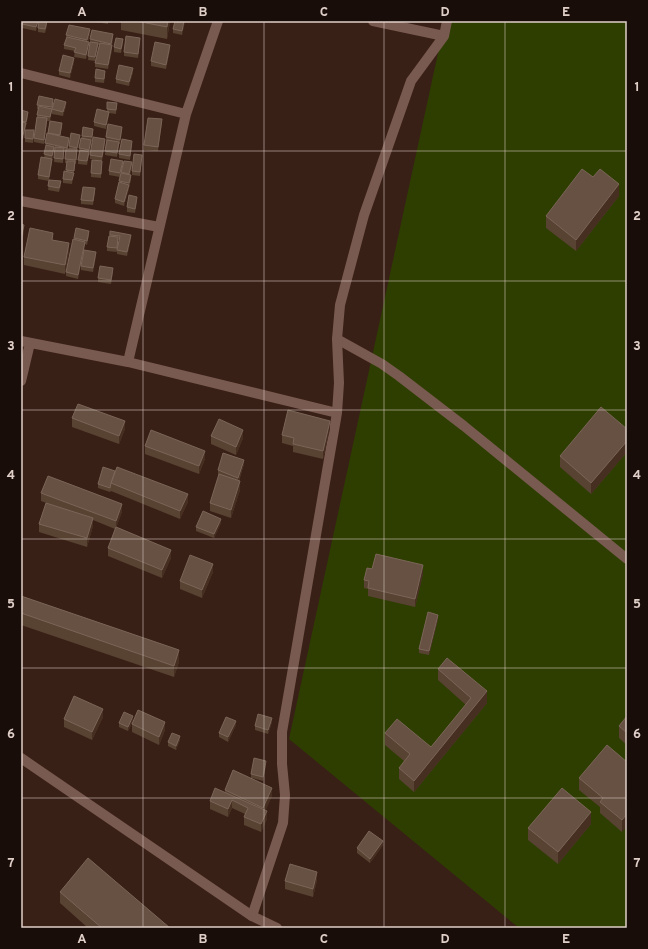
<svg xmlns="http://www.w3.org/2000/svg" width="648" height="949" viewBox="0 0 648 949" font-family="Overpass,sans-serif">
<rect width="100%" height="100%" fill="#392017"/>
<path fill="#2e3e01" d="M445,21H627V928H519L289,739Z"/>
<g fill="none" stroke-linecap="round" stroke-linejoin="round">
<path stroke="#795a50" stroke-width="10" d="M337,339L382,364L399,376L464,426L627,559"/>
<path stroke="#795a50" stroke-width="10" d="M373,21L444,36
M21,73L186,114
M21,201L159,227
M21,341L128,362L337,413
M128,362L186,114L218,21
M21,381L30,343
M252,916L283,823L285,795L282,764V732L337,413L339,383L337,339L340,305L364,215L411,81L444,36L447,21"/>
<path stroke="#795a50" stroke-width="10" d="M21,758L252,916L277,928"/>
</g>
<path fill="#584232" d="M23,21H39V22V21H47V25L45,33L38,32V24L36,31L22,28Z
M96,21H108V24L96,22Z
M121,21H170L167,39L121,30Z
M175,21H185L182,35L173,33V29Z
M90,33L88,42L89,47L86,59L74,57L75,51L64,49V45L66,38V35Z
M113,38L112,45V50L108,69L95,67V63L99,45H98L95,61L88,60L90,44V39Z
M140,42L138,58L124,56V52Z
M123,43L121,53L114,52V47Z
M170,49L166,69L151,66V61Z
M74,62L70,78L59,75V71Z
M133,72L129,86L116,83V79Z
M105,75L104,83L95,82V78Z
M107,102L117,103L116,114L109,113L106,129L94,126V122L107,111Z
M53,103L50,121L62,127L60,136L69,142L68,149H69V146L80,139L77,152L76,164H75L72,184L63,183V179L66,172L67,163H65V152L64,151L63,163L54,162L55,149H54L49,180L61,185L59,192L48,190L49,181L38,179V175L44,158L46,147L45,143L48,134L50,121H47L44,144L34,142V138L38,109H37V105Z
M66,106L63,116L52,114V109Z
M21,110L28,116L22,144L21,143Z
M162,123L158,151L144,150V145Z
M122,131L120,144H119L117,157L105,155L106,141V137Z
M93,133L87,165L78,164L79,148L82,136Z
M34,134L33,143L25,142V138Z
M105,143L102,161L101,178L91,177V173L101,161L90,159V155Z
M132,145L130,160L119,158V154Z
M142,159L140,176L132,175V171Z
M123,165L120,177L109,175V171Z
M132,166L130,175L131,180L124,206L115,203V199L119,182L121,172Z
M593,177L619,196L576,251L546,228V216Z
M95,192L93,205L81,204V200Z
M137,201L135,213L127,212V207Z
M110,231L131,239L127,256L117,254V250L119,240H118L117,252L107,251V247Z
M89,235L87,245L85,244L78,279L66,276V272L74,238Z
M53,240L69,251L65,274L24,265V257Z
M96,256L93,272L81,270V266Z
M113,272L111,284L98,282V278Z
M72,418L125,429L119,444L72,427Z
M330,429L323,459L293,452V446L282,443V435Z
M627,429V452L591,494L560,467V456Z
M211,436L243,438L236,455L211,444Z
M145,446L205,459L199,474L145,454Z
M244,464L239,481L240,490L231,518L210,511V503L219,475H218V470Z
M103,467L188,502L180,519L111,491L110,492L98,488V484Z
M41,493L122,512L116,527L171,558L162,578L108,556V548L115,529L93,520V526L87,547L39,532V524L60,508L41,501Z
M221,523L214,538L196,531V527Z
M372,569L423,574L415,607L368,596V589L364,588V580Z
M213,572L202,598L180,589V581Z
M21,596L179,662L174,677L21,625Z
M438,619L429,655L419,653V649Z
M438,669L487,703L414,792L399,779V768L404,761L385,745V733L431,747L466,705L438,680Z
M627,716V745L619,738V726Z
M103,717L92,740L64,727V719Z
M133,721L128,731L119,727V723Z
M272,722L268,734L255,730V726Z
M132,724L165,730L159,745L132,732Z
M236,725L228,742L219,737V733Z
M180,740L176,750L168,746V742Z
M627,762L622,832L600,813V807L579,790V778Z
M266,765L263,781L252,778L272,796L265,811L267,819L261,832L244,825V817L245,814L232,808L228,817L210,809V801L225,792V790L251,778V774Z
M591,824L558,864L528,840V828Z
M383,845L370,863L357,853V848Z
M317,880L313,897L285,889V881Z
M60,892L170,928H88L60,903Z"/>
<path fill="#462e21" d="M38,21H39V23L36,31V27Z
M168,21H170L167,39V27Z
M184,21H185L182,35V31Z
M90,29V33L87,44V40Z
M113,34V38L112,47V45V50L108,69V65L111,48V44Z
M123,39V43L121,53V49Z
M89,42V47L86,59V55Z
M98,43V47L95,61V57Z
M170,45V49L166,69V65Z
M74,58V62L70,78V73Z
M133,68V72L129,86V82Z
M66,102V106L63,116V112Z
M28,112V116L26,126V122Z
M109,112V116L106,129V125Z
M47,118V123L44,144V140Z
M162,119V123L158,151V147Z
M26,123V127L22,144V139Z
M122,127V131L120,144V140Z
M80,135V139L77,152V148Z
M105,139V143L102,161V157Z
M91,140V144L87,165L89,150Z
M132,141V145L130,160V156Z
M54,147V151L52,160V156Z
M52,159V163L49,181V177Z
M123,161V165L120,177V173Z
M132,162V166L129,178V174Z
M619,184V196L576,251V240Z
M129,185V189L124,206V202Z
M24,225V233L21,247V239Z
M131,235V239L127,256V252Z
M85,242V246L78,279V275Z
M69,243V251L65,274V265Z
M96,252V256L93,272V268Z
M125,421V429L119,444V436Z
M330,421V429L323,459V451Z
M243,430V438L236,455V447Z
M627,441V452L591,494V483Z
M205,451V459L199,474V466Z
M244,460V464L238,482V478Z
M240,481V490L231,518V510Z
M188,494V502L180,519V511Z
M122,504V512L116,529V521Z
M93,518V526L87,547V538Z
M221,519V523L214,538V534Z
M171,550V558L162,578V570Z
M213,564V572L202,598V590Z
M423,565V574L415,607V599Z
M438,615V619L429,655V651Z
M179,650V662L174,677V666Z
M487,691V703L414,792V781Z
M103,709V717L92,740V732Z
M133,716V721L128,731V727Z
M272,718V722L268,734V730Z
M236,721V725L228,742V737Z
M165,722V730L159,745V737Z
M180,736V740L176,750V746Z
M266,761V765L263,781V777Z
M272,788V796L263,816V808Z
M232,800V808L228,817V809Z
M267,811V819L261,832V824Z
M591,812V824L558,864V852Z
M627,814V826L622,832V820Z
M383,841V845L370,863V859Z
M317,872V880L313,897V889Z"/>
<path fill="#675143" stroke="#7a6558" d="M23,21H38L36,27L22,24Z
M39,21H47L45,29L38,28Z
M136,21H168L167,27Z
M175,21H184L182,31L173,29Z
M69,25L90,29L87,40L66,35Z
M92,30L113,34L111,44L90,39Z
M126,36L140,38L138,54L124,52Z
M67,37L89,42L86,55L74,52L76,48L64,45Z
M116,38L123,39L121,49L114,47Z
M90,42L98,43L95,57L88,56Z
M155,42L170,45L166,65L151,61Z
M100,43L112,45L108,65L95,63Z
M63,55L74,58L70,73L59,71Z
M119,65L133,68L129,82L116,79Z
M96,69L105,71L104,79L95,78Z
M39,96L53,99L52,107L37,105Z
M55,99L66,102L63,112L52,109Z
M107,102L117,103L116,110L107,109Z
M39,106L52,109L50,117L37,115Z
M97,109L109,112L106,125L94,122Z
M21,110L28,112L26,122L21,121Z
M37,117L47,118L44,140L34,138Z
M148,118L162,119L158,147L144,145Z
M50,121L62,123L60,135L48,133Z
M21,122L26,123L22,139H21Z
M108,124L122,127L120,140L106,137Z
M83,127L93,129L92,137L82,136Z
M25,130H34L33,139L25,138Z
M47,133L69,138L67,148L45,143Z
M71,133L80,135L77,148L69,146Z
M93,137L105,139L102,157L90,155Z
M81,138L91,140L89,150L79,148Z
M122,139L132,141L130,156L119,154Z
M107,140L119,142L117,153L105,151Z
M46,145L54,147L52,156L44,154Z
M55,147L64,148L63,159L54,158Z
M66,149H77L76,160L65,159Z
M80,150L89,152L87,161L78,160Z
M134,154L142,155L140,172L132,171Z
M41,157L52,159L49,177L38,175Z
M111,159L123,161L120,173L109,171Z
M92,160L102,161L101,174L91,173Z
M67,161H75L74,171L66,170Z
M124,161L132,162L129,174L121,172Z
M582,169L593,177L600,169L619,184L576,240L546,216Z
M64,171L74,173L72,180L63,179Z
M121,173L131,175L129,183L119,181Z
M49,180L61,181L59,188L48,186Z
M119,182L129,185L124,202L115,199Z
M83,187L95,188L93,201L81,200Z
M129,195L137,197L135,209L127,207Z
M21,224L24,225L21,239Z
M30,228L53,233L52,240L69,243L65,265L24,257Z
M76,228L89,231L87,241L74,238Z
M110,231L131,235L127,252L117,250L120,236L110,235Z
M109,236L118,237L117,248L107,247Z
M73,239L85,242L78,275L66,272Z
M84,250L96,252L93,268L81,266Z
M21,257H22L21,263Z
M100,266L113,268L111,280L98,278Z
M78,404L125,421L119,436L72,418Z
M601,407L627,429V441L591,483L560,456Z
M288,410L330,421L323,451L293,444L294,438L282,435Z
M219,419L243,430L236,447L211,436Z
M151,430L205,451L199,466L145,446Z
M223,453L244,460L238,478L218,470Z
M103,467L115,471L111,483L110,488L98,484Z
M117,467L188,494L180,511L111,483Z
M219,474L240,481L231,510L210,503Z
M48,476L122,504L116,521L41,493Z
M46,503L93,518L87,538L39,524Z
M203,511L221,519L214,534L196,527Z
M116,527L171,550L162,570L108,548Z
M376,554L423,565L415,599L368,588L369,581L364,580L367,568L372,569Z
M190,555L213,564L202,590L180,581Z
M21,596L179,650L174,666L21,613Z
M428,612L438,615L429,651L419,649Z
M447,658L487,691L414,781L399,768L410,754L385,733L397,719L431,747L471,698L438,669Z
M74,696L103,709L92,732L64,719Z
M138,710L165,722L159,737L132,724Z
M124,712L133,716L128,727L119,723Z
M258,714L272,718L268,730L255,726Z
M627,716V733L619,726Z
M226,717L236,721L228,737L219,733Z
M172,733L180,736L176,746L168,742Z
M607,745L627,762V814L622,820L600,802L603,798L579,778Z
M254,758L266,761L263,777L251,774Z
M233,770L272,788L263,808L225,790Z
M215,788L267,811L261,824L244,817L248,808L232,800L228,809L210,801Z
M562,788L591,812L558,852L528,828Z
M369,831L383,841L370,859L357,848Z
M88,858L170,928H102L60,892Z
M290,864L317,872L313,889L285,881Z"/>
<path fill="none" stroke="#e0cfc9" stroke-width="1" stroke-opacity="0.55" d="M143,21V928M264,21V928M384,21V928M505,21V928M21,151H627M21,281H627M21,410H627M21,539H627M21,668H627M21,798H627"/>
<rect width="648" height="949" fill="none" stroke="#180d09" stroke-width="44"/>
<rect x="22" y="22" width="604" height="905" fill="none" stroke="#e0cfc9" stroke-width="1.5"/>
<g font-size="13" text-anchor="middle" font-weight="bold" fill="#e0cfc9">
<text x="82" y="16">A</text>
<text x="203" y="16">B</text>
<text x="324" y="16">C</text>
<text x="445" y="16">D</text>
<text x="566" y="16">E</text>
<text x="11" y="91">1</text>
<text x="637" y="91">1</text>
<text x="11" y="220">2</text>
<text x="637" y="220">2</text>
<text x="11" y="350">3</text>
<text x="637" y="350">3</text>
<text x="11" y="479">4</text>
<text x="637" y="479">4</text>
<text x="11" y="608">5</text>
<text x="637" y="608">5</text>
<text x="11" y="738">6</text>
<text x="637" y="738">6</text>
<text x="11" y="867">7</text>
<text x="637" y="867">7</text>
<text x="82" y="943">A</text>
<text x="203" y="943">B</text>
<text x="324" y="943">C</text>
<text x="445" y="943">D</text>
<text x="566" y="943">E</text>
</g>
</svg>
